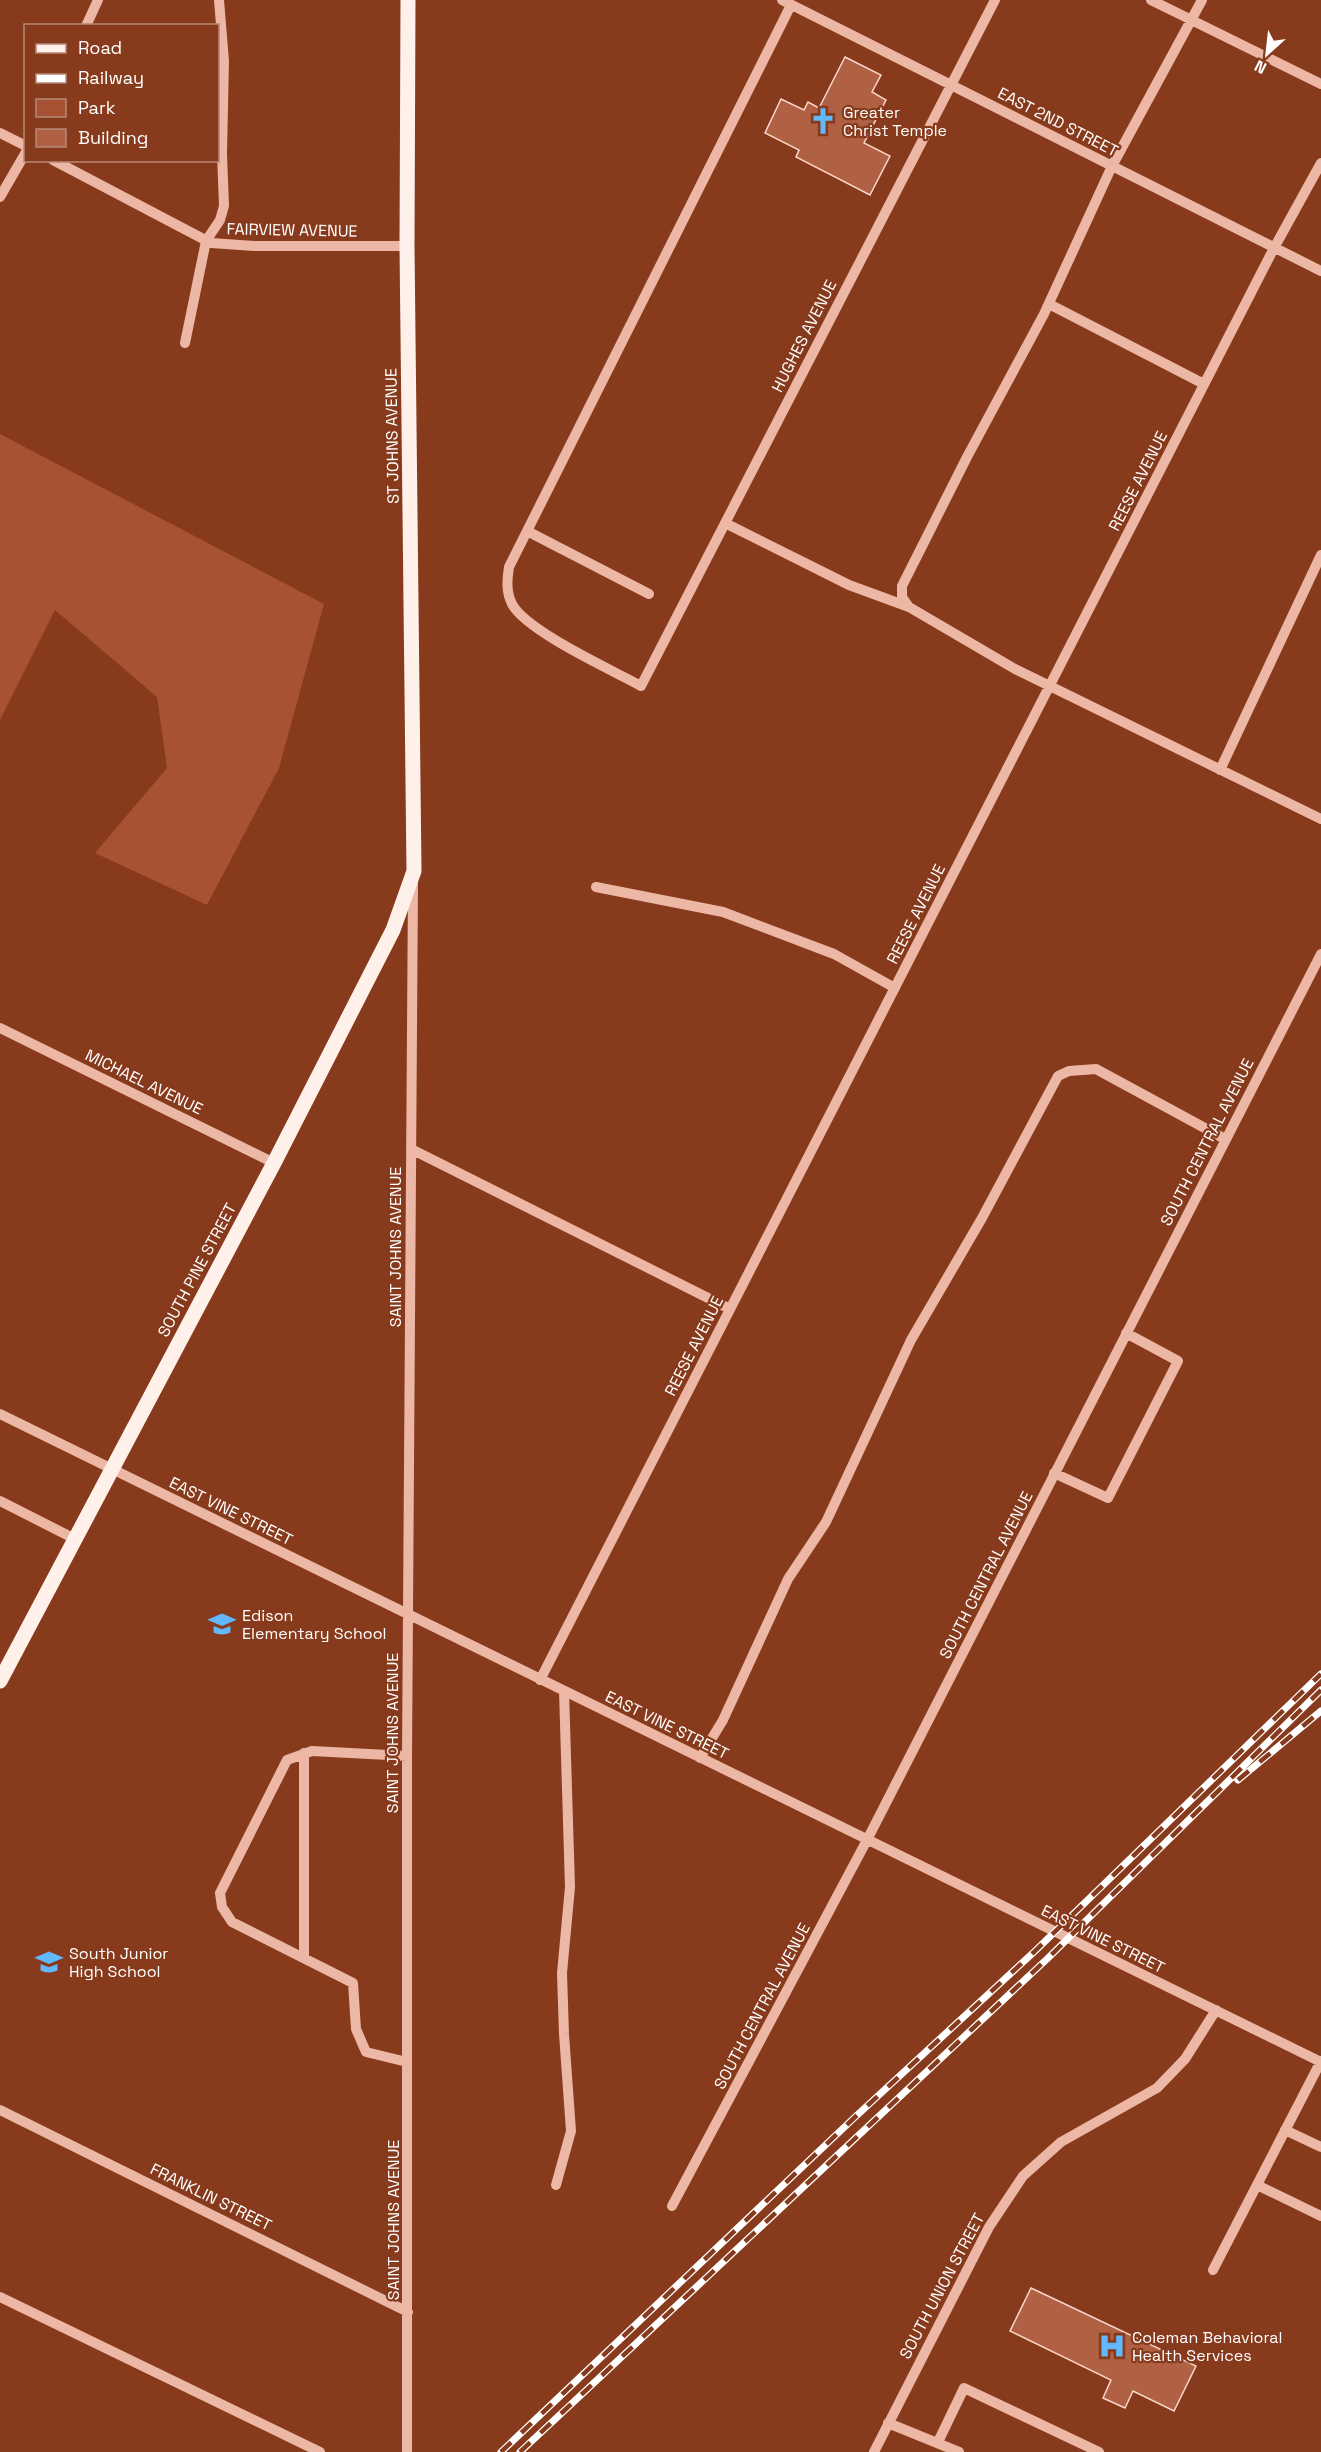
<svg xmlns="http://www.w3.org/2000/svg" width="1321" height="2452" viewBox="0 0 1321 2452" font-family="'Space Grotesk',sans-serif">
<rect width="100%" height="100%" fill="#873a1c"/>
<path fill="#a75232" d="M0,434L324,604L279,768L207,905L95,853L167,768L157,697L55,610L0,720Z"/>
<path fill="#b06144" stroke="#f9d6c9" stroke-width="1.5" d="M845,57L881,75L872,92L886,100L864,143L890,156L870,195L796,157L799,150L765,133L781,99L804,110L808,102L819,108Z
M1031,2288L1196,2366L1174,2411L1133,2391L1125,2408L1103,2398L1111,2380L1010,2331Z"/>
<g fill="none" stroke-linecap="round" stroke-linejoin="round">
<path stroke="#ecb7a4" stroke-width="10" d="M782,0L1321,271
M1151,0L1321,84
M1202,0L1112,166L1044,314L967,457L902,586V597L909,607L1015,669L1321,819
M791,5L509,567C507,580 506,592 512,604C526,631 612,670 641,686L995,0
M86,26L98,0
M0,133L26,146
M53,160L211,243L254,246H407
M0,197L26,152
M1049,304L1204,384
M185,343L206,241L220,220L224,206L222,154L224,61L219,0
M725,523L849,585L909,607
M527,531L649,594
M1220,770L1321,555
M596,887L723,912L834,954L895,988
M0,1028L274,1163
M411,1149L730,1309
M0,1414L1321,2062
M1054,1473L1108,1498L1178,1361L1126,1333
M0,1501L75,1539
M540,1680L1274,248L1321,163
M407,1756L312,1751L287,1760L220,1893L222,1907L232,1922L353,1983L356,2029L366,2052L407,2062
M700,1758L723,1720L788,1579L826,1522L911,1340L982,1218L1058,1076L1069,1071L1096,1069L1225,1139
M304,1958V1753
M0,2110L408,2312
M1285,2130L1321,2147
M556,2185L571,2131L564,2034L562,1973L570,1887L564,1691
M1257,2185L1321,2216
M672,2206L867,1840L1321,954
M1213,2270L1321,2061
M0,2297L320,2452
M888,2423L959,2452
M938,2442L964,2388L1099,2452
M407,2452V1756L413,883
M874,2452L989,2227L1023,2176L1061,2142L1157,2088L1185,2059L1216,2010"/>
<path stroke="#fff0e9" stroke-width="15" d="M0,1681L274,1163L393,930L414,871L407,246L408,0"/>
<defs>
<path id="rail" d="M1238,1780L1321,1711
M501,2452L854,2118L1034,1952L1321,1674
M520,2452L1047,1959L1321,1690"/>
</defs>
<use href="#rail" stroke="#fff" stroke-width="7"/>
<use href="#rail" stroke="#873a1c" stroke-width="4.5" stroke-dasharray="14" stroke-linecap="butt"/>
</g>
<defs>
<symbol id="church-bare" viewBox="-9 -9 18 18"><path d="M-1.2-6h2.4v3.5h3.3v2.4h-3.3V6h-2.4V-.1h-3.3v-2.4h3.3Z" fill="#61b9fc" stroke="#873a1c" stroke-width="2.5" paint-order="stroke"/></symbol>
<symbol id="school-bare" viewBox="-9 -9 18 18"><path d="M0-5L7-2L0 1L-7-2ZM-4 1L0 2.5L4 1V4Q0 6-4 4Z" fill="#61b9fc" stroke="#873a1c" stroke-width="2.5" paint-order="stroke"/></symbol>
<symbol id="hospital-bare" viewBox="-9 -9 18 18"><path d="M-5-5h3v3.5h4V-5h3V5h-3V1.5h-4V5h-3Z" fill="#61b9fc" stroke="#873a1c" stroke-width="2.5" paint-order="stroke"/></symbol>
</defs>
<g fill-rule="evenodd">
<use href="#church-bare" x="804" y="102" width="38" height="38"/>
<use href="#school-bare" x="203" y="1605" width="38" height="38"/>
<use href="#school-bare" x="30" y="1943" width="38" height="38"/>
<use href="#hospital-bare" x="1093" y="2327" width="38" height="38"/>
</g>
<g text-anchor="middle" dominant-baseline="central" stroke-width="4.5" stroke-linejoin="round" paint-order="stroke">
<g font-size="16" fill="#fff" stroke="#873a1c" text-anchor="start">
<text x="843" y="112">Greater<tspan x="843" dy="18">Christ Temple</tspan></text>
<text x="242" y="1615">Edison<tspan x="242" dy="18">Elementary School</tspan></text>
<text x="69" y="1953">South Junior<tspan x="69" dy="18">High School</tspan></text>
<text x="1132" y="2337">Coleman Behavioral<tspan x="1132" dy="18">Health Services</tspan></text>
</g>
<g font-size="16" fill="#fff" stroke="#873a1c">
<text transform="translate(1058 122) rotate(27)">EAST 2ND STREET</text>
<text transform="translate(292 230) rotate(1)">FAIRVIEW AVENUE</text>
<text transform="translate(804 336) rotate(-63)">HUGHES AVENUE</text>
<text transform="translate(392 436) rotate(-91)">ST JOHNS AVENUE</text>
<text transform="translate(1138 481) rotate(-63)">REESE AVENUE</text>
<text transform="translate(916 914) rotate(-63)">REESE AVENUE</text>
<text transform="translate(144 1082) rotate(26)">MICHAEL AVENUE</text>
<text transform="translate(1207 1142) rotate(-63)">SOUTH CENTRAL AVENUE</text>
<text transform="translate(395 1247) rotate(-90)">SAINT JOHNS AVENUE</text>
<text transform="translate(197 1270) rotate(-62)">SOUTH PINE STREET</text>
<text transform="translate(694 1346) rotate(-63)">REESE AVENUE</text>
<text transform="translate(231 1511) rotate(26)">EAST VINE STREET</text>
<text transform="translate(986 1575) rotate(-63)">SOUTH CENTRAL AVENUE</text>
<text transform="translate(667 1725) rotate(26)">EAST VINE STREET</text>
<text transform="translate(392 1733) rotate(-90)">SAINT JOHNS AVENUE</text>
<text transform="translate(1103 1939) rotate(26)">EAST VINE STREET</text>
<text transform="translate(762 2006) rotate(-62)">SOUTH CENTRAL AVENUE</text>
<text transform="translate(211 2197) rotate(26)">FRANKLIN STREET</text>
<text transform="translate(393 2220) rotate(-90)">SAINT JOHNS AVENUE</text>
<text transform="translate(942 2286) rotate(-62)">SOUTH UNION STREET</text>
</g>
</g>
<rect x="24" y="24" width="195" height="138" fill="#873a1c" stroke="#b78977" stroke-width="1.5"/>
<rect x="36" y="44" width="30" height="9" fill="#fff0e9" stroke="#b78977" stroke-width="1.5"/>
<text x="78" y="54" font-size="18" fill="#ffffff">Road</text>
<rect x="36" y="74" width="30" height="9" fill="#ffffff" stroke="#b78977" stroke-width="1.5"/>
<text x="78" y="84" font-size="18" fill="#ffffff">Railway</text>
<rect x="36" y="99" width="30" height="18" fill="#a75232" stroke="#b78977" stroke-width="1.5"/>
<text x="78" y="114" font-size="18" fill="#ffffff">Park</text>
<rect x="36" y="129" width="30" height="18" fill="#b06144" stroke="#b78977" stroke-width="1.5"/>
<text x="78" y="144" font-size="18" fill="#ffffff">Building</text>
<g transform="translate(1267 54) rotate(207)" stroke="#873a1c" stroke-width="4.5" paint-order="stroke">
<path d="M0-4.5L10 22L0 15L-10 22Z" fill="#ffffff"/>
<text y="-9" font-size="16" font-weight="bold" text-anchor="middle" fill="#ffffff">N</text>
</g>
</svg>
